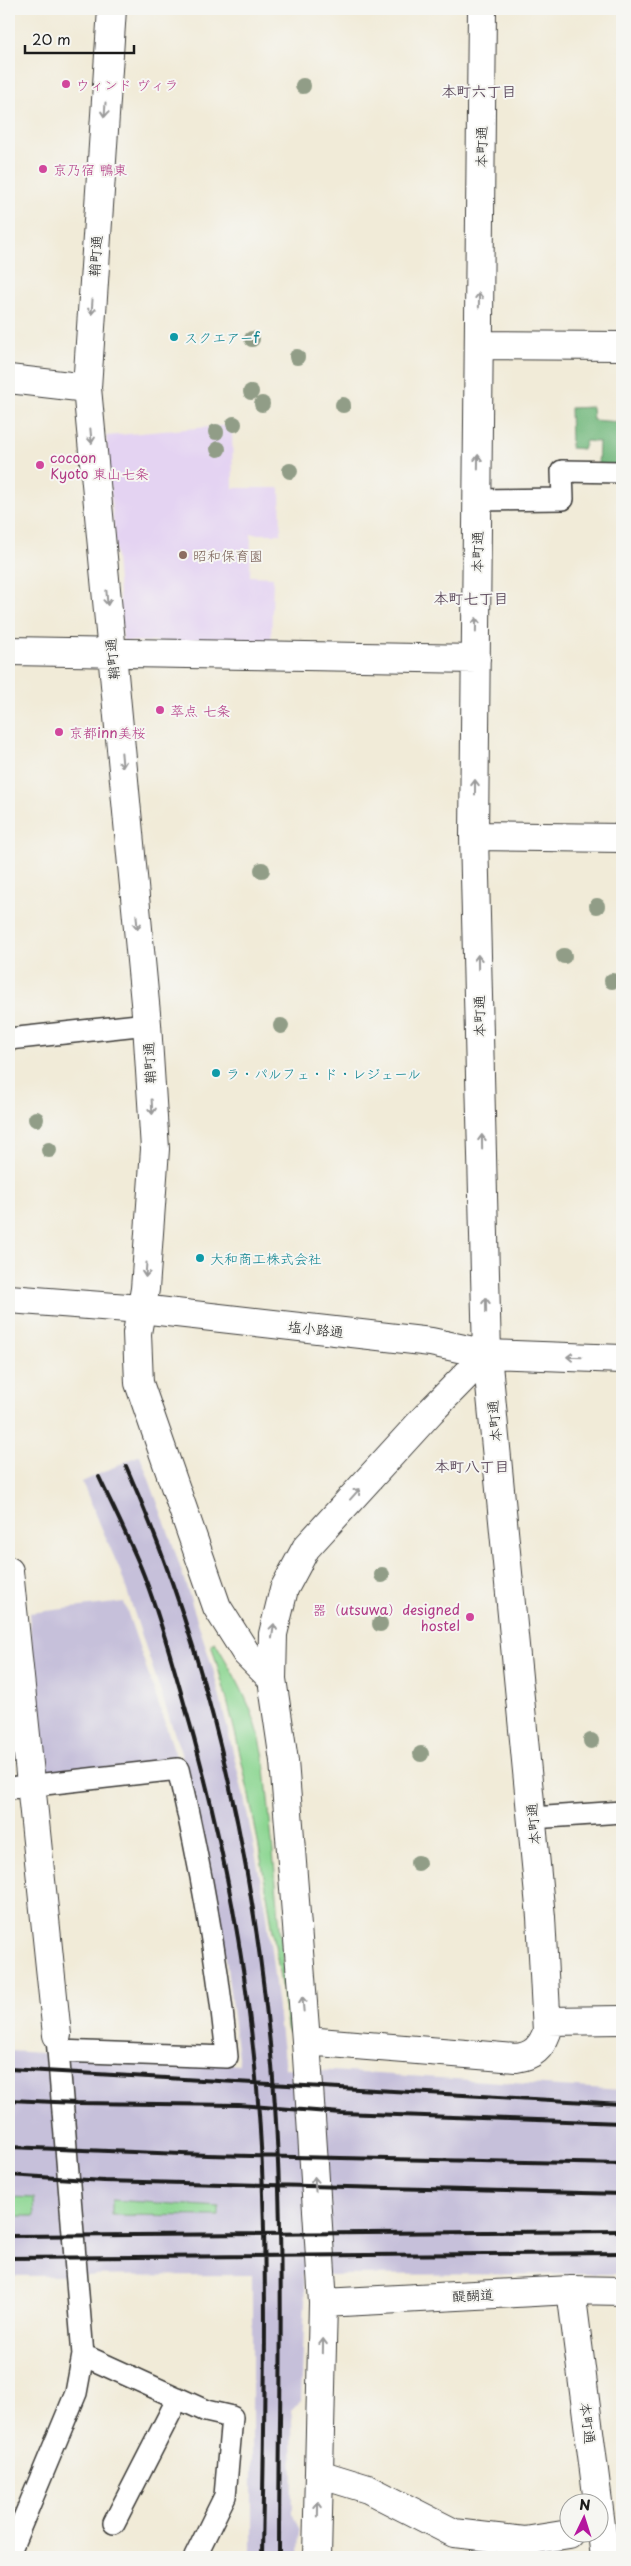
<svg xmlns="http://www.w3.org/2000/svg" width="631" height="2566" viewBox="0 0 631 2566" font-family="'Playpen Sans','Klee One',sans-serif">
<rect width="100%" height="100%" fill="#f6f6f2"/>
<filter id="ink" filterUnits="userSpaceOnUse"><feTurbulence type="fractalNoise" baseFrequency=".02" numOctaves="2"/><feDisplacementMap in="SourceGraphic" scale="10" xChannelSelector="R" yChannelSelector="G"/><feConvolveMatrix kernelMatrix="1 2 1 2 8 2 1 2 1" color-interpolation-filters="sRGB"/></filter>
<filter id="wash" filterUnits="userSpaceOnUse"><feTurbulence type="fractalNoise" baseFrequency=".0096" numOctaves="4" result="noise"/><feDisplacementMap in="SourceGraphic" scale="20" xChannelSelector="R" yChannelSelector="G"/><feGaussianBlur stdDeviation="1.12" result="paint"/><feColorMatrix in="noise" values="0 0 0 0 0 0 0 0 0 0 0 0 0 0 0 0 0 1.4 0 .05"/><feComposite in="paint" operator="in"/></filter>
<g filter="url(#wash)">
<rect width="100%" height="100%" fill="#f1ebd8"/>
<path fill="#e4d3f2" d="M232,425L233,488H280L281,534H251L250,576L273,577L271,645L123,641L106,436Z"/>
<path fill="#c6c0da" d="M140,1455L172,1542L213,1669L243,1793L266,1908L285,2068L622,2090V2274L303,2275L305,2300L301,2401L292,2410L293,2514L299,2529L298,2557H252V2275L9,2276V2051L239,2065L224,1943L208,1858L181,1753L121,1573L82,1482Z
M124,1602L178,1762L42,1776L29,1613Z"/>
<path fill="#8cd692" stroke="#547957" d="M215,1642C239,1683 255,1710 264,1757L290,2032L288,2033C269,1901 250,1771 211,1644Z
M9,2197L34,2198L35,2216H9Z
M112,2200L219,2207V2216L112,2215Z"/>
<path fill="#71b77c" stroke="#466a4c" d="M592,407L593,420L620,422L619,467L598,466L599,442L586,441L583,449L571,448L570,408Z"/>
</g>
<g filter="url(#ink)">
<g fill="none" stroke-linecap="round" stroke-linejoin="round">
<defs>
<path id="lane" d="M478,500L563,499L562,471L622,472
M9,1039L147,1024
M9,1788L178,1769C200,1863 218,1960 227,2057L58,2051
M532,1818L622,1812
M83,2355L206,2411L232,2417L225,2496L195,2557
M114,2523L178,2398
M9,2554L76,2393L83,2355L57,2038"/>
<path id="street" d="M112,9L87,388L147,1024L155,1149L145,1289L137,1333L139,1383L217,1607L246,1653L272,1679
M479,345L622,346
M9,379L87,388
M9,651L476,659
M474,836L622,838
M487,1354L622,1359
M9,1571L57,2035
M547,2021L622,2020
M306,2041L516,2058C533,2056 541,2048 547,2032L541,1917L487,1354L474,836L482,9
M571,2290L605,2557
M323,2303L571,2290L622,2291
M319,2474L368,2489L454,2533L525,2541L569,2534
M317,2557L323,2303L306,2041L284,1761L272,1679L273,1634L284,1589L306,1548L431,1411L487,1354"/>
<path id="secondary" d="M9,1299L141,1309L431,1342L487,1354"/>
</defs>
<use href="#lane" stroke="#3c3b38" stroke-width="24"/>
<use href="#street" stroke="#3c3b38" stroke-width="30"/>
<use href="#secondary" stroke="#3c3b38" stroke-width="30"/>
<use href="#lane" stroke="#fff" stroke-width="21"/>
<use href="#street" stroke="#fff" stroke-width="28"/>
<use href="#secondary" stroke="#fff" stroke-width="28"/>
<path stroke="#1c1c1c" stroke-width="4" d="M126,1466C210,1656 254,1859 272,2066C286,2229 279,2394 279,2557
M99,1477C113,1507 128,1537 141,1568C157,1607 168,1648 180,1689C224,1837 253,1992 261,2147C268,2283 264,2421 262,2557
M9,2069L622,2104
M9,2100L77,2103L239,2105L341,2113L622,2123
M9,2147L207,2155L622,2164
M9,2175L104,2181L622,2194
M9,2236L622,2231
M9,2258L622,2253"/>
</g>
<g fill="#919d87">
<circle cx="303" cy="86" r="8"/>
<circle cx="252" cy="339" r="8"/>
<circle cx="297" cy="357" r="8"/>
<circle cx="251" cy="392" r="8"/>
<circle cx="262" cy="404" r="8"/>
<circle cx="343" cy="405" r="8"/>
<circle cx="234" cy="424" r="8"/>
<circle cx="216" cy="432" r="8"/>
<circle cx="218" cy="449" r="8"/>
<circle cx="290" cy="471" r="8"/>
<circle cx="262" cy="870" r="8"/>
<circle cx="597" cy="906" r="8"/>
<circle cx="564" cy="956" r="8"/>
<circle cx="612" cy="981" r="8"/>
<circle cx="281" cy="1026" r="8"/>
<circle cx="36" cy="1119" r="8"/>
<circle cx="49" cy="1150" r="8"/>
<circle cx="382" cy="1575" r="8"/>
<circle cx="380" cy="1624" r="8"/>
<circle cx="591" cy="1741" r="8"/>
<circle cx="421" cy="1754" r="8"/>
<circle cx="418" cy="1863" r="8"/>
</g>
<defs><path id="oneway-shaft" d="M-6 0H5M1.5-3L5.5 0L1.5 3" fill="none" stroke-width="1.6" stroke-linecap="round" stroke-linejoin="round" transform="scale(1.25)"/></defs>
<g stroke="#999">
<use href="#oneway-shaft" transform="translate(105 110) rotate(94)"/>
<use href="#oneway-shaft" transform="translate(479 300) rotate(-89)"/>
<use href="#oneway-shaft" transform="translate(92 307) rotate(94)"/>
<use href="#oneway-shaft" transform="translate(91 436) rotate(85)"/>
<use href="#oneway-shaft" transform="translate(478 462) rotate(-89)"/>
<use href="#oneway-shaft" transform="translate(107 598) rotate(85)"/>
<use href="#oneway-shaft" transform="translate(476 625) rotate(-89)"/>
<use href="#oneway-shaft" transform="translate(122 760) rotate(85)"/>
<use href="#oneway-shaft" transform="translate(475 787) rotate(-90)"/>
<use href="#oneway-shaft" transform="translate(137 922) rotate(85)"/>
<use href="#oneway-shaft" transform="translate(478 962) rotate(-91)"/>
<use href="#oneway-shaft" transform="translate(152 1107) rotate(87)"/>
<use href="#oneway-shaft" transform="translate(482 1142) rotate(-91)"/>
<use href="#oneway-shaft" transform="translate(146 1270) rotate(94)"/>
<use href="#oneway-shaft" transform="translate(486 1305) rotate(-91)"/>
<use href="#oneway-shaft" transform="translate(574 1357) rotate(-178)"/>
<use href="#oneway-shaft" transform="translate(355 1494) rotate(-48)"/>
<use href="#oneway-shaft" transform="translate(273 1631) rotate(-82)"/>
<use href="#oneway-shaft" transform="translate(303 2004) rotate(-95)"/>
<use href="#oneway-shaft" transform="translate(315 2184) rotate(-94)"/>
<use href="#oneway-shaft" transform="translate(323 2346) rotate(-89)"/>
<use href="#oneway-shaft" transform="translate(318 2509) rotate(-89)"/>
</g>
</g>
<g fill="#d1479c" stroke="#f6f6f2" stroke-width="2">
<circle cx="66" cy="84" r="5"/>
<circle cx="43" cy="169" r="5"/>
<circle cx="40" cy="465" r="5"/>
<circle cx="160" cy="710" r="5"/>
<circle cx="59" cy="732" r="5"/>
<circle cx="470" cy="1617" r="5"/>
</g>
<g fill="#0f9aa8" stroke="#f6f6f2" stroke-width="2">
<circle cx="174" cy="337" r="5"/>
<circle cx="216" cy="1073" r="5"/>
<circle cx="200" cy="1258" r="5"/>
</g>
<circle fill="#8d6e63" stroke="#f6f6f2" stroke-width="2" cx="183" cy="555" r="5"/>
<g text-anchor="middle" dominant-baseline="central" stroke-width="4" stroke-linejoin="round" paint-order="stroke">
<g font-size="14" fill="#b23c85" stroke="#f6f6f2" text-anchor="start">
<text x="76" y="84">ウィンド ヴィラ</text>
<text x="53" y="169">京乃宿 鴨東</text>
<text x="50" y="457">cocoon<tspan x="50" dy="16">Kyoto 東山七条</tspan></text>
<text x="170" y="710">萃点 七条</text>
<text x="69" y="732">京都inn美桜</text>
<text x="460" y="1609" text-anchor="end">器（utsuwa）designed<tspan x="460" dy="16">hostel</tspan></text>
</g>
<g font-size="14" fill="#1c1c1c" stroke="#f6f6f2">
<text transform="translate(481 147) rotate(-89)">本町通</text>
<text transform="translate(95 256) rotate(-86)">鞘町通</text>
<text transform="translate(477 552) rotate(-89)">本町通</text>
<text transform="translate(112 659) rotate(-95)">鞘町通</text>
<text transform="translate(479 1016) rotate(-91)">本町通</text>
<text transform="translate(149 1063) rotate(-93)">鞘町通</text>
<text transform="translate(316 1329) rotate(6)">塩小路通</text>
<text transform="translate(494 1421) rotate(-95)">本町通</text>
<text transform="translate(533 1824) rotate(-95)">本町通</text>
<text transform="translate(473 2295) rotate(-3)">醍醐道</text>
<text transform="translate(588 2423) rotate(83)">本町通</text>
</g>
<g font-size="14" fill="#0d838f" stroke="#f6f6f2" text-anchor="start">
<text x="184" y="337">スクエアーf</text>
<text x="226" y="1073">ラ・パルフェ・ド・レジェール</text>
<text x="210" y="1258">大和商工株式会社</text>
</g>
<g font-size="14" fill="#785e54" stroke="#f6f6f2" text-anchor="start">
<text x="193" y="555">昭和保育園</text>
</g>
<g font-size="15" font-weight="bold" fill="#625062" stroke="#f6f6f2">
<text x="479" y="90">本町六丁目</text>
<text x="471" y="597">本町七丁目</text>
<text x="472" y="1465">本町八丁目</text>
</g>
</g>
<rect width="631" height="2566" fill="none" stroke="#f6f6f2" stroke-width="30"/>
<g transform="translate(584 2518) rotate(4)"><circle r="24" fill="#f6f6f2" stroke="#9f9f9c"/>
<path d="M0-4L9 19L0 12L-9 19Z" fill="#b5179e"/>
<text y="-8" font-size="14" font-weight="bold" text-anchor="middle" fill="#1c1c1c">N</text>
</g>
<path d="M25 45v8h109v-8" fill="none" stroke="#1c1c1c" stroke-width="2.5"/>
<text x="32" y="45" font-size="15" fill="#1c1c1c" stroke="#f6f6f2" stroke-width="4" paint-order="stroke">20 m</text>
</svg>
